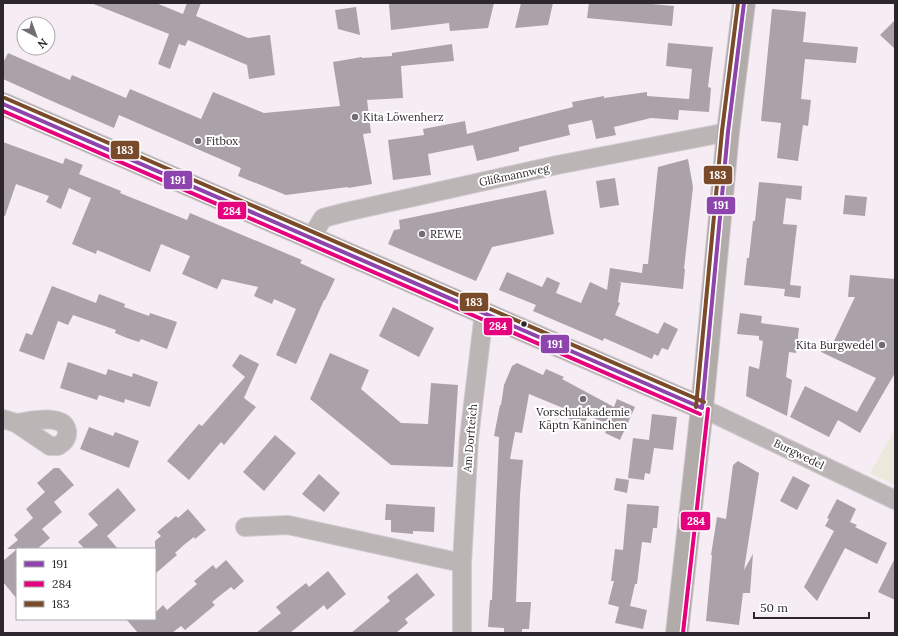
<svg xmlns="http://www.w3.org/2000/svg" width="898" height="636" viewBox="0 0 898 636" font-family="Lora,serif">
<rect width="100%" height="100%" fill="#f6ecf4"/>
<path fill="#ece8db" d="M895,430V485L870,473Z"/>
<path fill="#aba2a9" d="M91,3H156L183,14L187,3H201L196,16L248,38L270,35L275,75L249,79L247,65L188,40L185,46L179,44L170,69L158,64L169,34Z
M400,3H494L488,28L450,31L449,23L391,30L389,4Z
M521,3H553L548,25L515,28Z
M589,3H640L674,6L672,26L587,18Z
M356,7L360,35L338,29L335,10Z
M772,9L806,12L803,42L858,47L856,63L805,59L801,99L811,100L808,126L803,125L798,161L777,158L781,123L761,121Z
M895,20V49L880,35Z
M668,43L713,47L708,87L711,88L709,112L679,110L678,120L651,118L614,127L616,135L596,139L592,120L568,125L570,135L519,147V151L477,161L473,145L428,154L431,175L393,180L388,140L424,135L423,129L465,121L467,134L573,107L572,102L604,96V98L647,92V96L689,99L692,69L666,66Z
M452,44L454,61L401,66L403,98L367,100L371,133L363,134L372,184L348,188V187L286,195L238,176L241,168L119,115L114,128L54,102L3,79V63L8,53L70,80L72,75L126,98L130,89L201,119L213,92L264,113L340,106L333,62L362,57V58L392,56V53Z
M3,142L63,164L65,158L83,165L79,174L121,191L120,193L187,220L190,213L302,260L300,263L335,279L325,300H324L296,364L276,355L296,309L274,299L272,304L254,296L258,287L222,279L217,289L182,274L190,256L161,244L150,272L97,250L96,254L72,244L91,198L69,188L61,209L46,202L49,196L16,184L5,216H3Z
M688,159L693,187L684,269H685L683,289L618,282L621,283L618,302L620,303L615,315L658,334L664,322L678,329L668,350L662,348L658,356L654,354L652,359L604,338L603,341L533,311L536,305L499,290L507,272L542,287L547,277L560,283L556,293L581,303L590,282L607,290L610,268L642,273L643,264H648L658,167Z
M615,178L619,205L600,208L596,181Z
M759,182L802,186L801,200L786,198L783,224L797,225L790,285L801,286L800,298L784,296L785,289L744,285L747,258H749L753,221H755Z
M546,190L554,234L492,247L476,281L388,244L394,230L400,229L399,220Z
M845,195L867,197L865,216L843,214Z
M850,275L895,279V373L860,433L838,420L829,437L790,417L805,386L857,412L876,378L821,352L827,340L833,343L855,297H848Z
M52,286L96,303L99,294L125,304L124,307L149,316L150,313L177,322L167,349L141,339L139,342L127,338L115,333L116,330L73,315L68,325L58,321L44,360L19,351L26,333L32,335Z
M393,307L434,328L419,357L379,336Z
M740,313L762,316L761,323L799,328L796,353L789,352L786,377L792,380L787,416L746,396L749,366L759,369L763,341L759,340V336L737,334Z
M330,353L369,370L361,389L401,423L428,424L431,383L458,385L453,467L391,465L310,399Z
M240,354L259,364L244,398L256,407L224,445L221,442L189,480L167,461L199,424L202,426L245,377L232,366Z
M68,362L106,375L108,369L132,377L133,373L158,382L150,407L125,399L124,403L99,395L97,400L60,388Z
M517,363L543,375L546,369L564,377L562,379L614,407L617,399L635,407L620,440L605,433L609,424L588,416L583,426L560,414L563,408L529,394L522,433L515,432L510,459L523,460L520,495L516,602H531L529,629H522V633H504V628L488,627L490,600H492L499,437L494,436L500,405H501L504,385L512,366Z
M652,414L677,417L673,450L654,448L650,474L645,473L644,480L628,478L633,438L649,440Z
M89,427L113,436L115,432L139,441L129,468L80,449Z
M275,435L296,453L264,491L243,472Z
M738,461L759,473L744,570L753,554L750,593H743L739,625L706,621L712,555H711L717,517L726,519L733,465Z
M54,468H59L74,485L54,502L62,512L42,529L50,538L37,549H17V599L3,582V561L17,549H7L18,540L14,535L33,518L26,509L45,492L37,483Z
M319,474L340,493L324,512L302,494Z
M793,476L810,485L797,510L780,501Z
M616,478L629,480L627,493L614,490Z
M118,488L136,510L107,536L118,549H85L78,542L98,525L88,514Z
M837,499L856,509L850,522L857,525L855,527L887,543L877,564L845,548L817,601L804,587L834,531L825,526L829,519L827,518Z
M386,504L435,507L434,532L413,531V534L391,532V520H385Z
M627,504L659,506L657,528H653L651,543L642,542L637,584H635L630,606L647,610L643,629L615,623L619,607L608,604L614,581H611L615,549L623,550Z
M188,509L206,530L195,539L194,537L185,544L175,553L177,555L155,574V541L161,536L157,532L176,516L178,518Z
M895,558V600L878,592Z
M226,560L244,581L234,590L231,587L222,594L212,602L215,605L185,630L181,626L172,633H138L126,619H155V613L163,605L167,610L197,584L194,581L213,565L216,569Z
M328,571L346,594L327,610L324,605L290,633H256L281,613L276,607L306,583L309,587Z
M417,573L435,595L405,619L408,623L396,633H351L390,601L387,597Z"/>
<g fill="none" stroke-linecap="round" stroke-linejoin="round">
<defs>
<path id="street" d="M311,238L323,218L346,212L557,165L728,132
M702,408L895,500
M3,419L16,423L50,446H58C63,443 68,438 67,431C64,412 28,422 16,423
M245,527L288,525L462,563
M462,633V563L469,438L484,313"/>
<path id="secondary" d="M3,104L702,408
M677,633L702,408L728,132L744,3"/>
</defs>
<use href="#street" stroke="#d1c9cf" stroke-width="20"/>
<use href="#secondary" stroke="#d1c9cf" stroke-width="24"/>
<use href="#street" stroke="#bbb6b5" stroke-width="18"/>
<use href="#secondary" stroke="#b1abaa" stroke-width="22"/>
<defs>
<path id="bus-1" d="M3,104L702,408
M702,408L728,132L744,3"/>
<path id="bus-2" d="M3,111L700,414
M683,633L708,409"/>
<path id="bus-3" d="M5,98L704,402
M696,407L722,131L738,3"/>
</defs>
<use href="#bus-1" stroke="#fff" stroke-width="7"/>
<use href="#bus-2" stroke="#fff" stroke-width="7"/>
<use href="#bus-3" stroke="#fff" stroke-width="7"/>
<use href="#bus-1" stroke="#8e44ad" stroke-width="4"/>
<use href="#bus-2" stroke="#e5007d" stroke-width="4"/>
<use href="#bus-3" stroke="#7a4b2a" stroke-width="4"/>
</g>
<g fill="#736c73" stroke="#fff" stroke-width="1.5">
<circle cx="355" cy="117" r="4"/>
<circle cx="198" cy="141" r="4"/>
<circle cx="422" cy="234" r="4"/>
<circle cx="882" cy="345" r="4"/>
<circle cx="583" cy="399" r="4"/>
</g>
<circle fill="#2d272d" stroke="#fff" stroke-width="1.5" cx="524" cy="324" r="3.5"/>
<g text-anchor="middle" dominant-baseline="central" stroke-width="4" stroke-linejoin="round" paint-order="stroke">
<g font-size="11" fill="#2d272d" stroke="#fff" text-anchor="start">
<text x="363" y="117">Kita Löwenherz</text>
<text x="206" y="141">Fitbox</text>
<text x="430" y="234">REWE</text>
<text x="874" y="345" text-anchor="end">Kita Burgwedel</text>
<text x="583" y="412" text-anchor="middle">Vorschulakademie<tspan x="583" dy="13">Käptn Kaninchen</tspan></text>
</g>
<g font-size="11" fill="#2d272d" stroke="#fff">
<text transform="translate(514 175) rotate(-12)">Glißmannweg</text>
<text transform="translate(470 438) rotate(-85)">Am Dorfteich</text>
<text transform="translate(799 454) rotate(26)">Burgwedel</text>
</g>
</g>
<g stroke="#fff" stroke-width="1.5">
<rect x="110" y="140" width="30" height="20" rx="4" fill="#7a4b2a"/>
<rect x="703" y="165" width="30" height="20" rx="4" fill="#7a4b2a"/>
<rect x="163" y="170" width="30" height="20" rx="4" fill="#8e44ad"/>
<rect x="706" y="196" width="30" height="19" rx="4" fill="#8e44ad"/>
<rect x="217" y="201" width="30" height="19" rx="4" fill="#e5007d"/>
<rect x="459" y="292" width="30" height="20" rx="4" fill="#7a4b2a"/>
<rect x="483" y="317" width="30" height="19" rx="4" fill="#e5007d"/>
<rect x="540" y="334" width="30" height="20" rx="4" fill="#8e44ad"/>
<rect x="680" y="511" width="31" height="20" rx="4" fill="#e5007d"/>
</g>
<g font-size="11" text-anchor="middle" font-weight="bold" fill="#fff">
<text x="125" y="154">183</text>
<text x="718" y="179">183</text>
<text x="178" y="184">191</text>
<text x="721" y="209">191</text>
<text x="232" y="215">284</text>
<text x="474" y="306">183</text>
<text x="498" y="330">284</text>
<text x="555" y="348">191</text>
<text x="696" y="525">284</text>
</g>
<rect width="898" height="636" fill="none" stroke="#2d272d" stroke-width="8"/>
<rect x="16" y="548" width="140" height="72" fill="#ffffff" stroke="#aba9ab"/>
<rect x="24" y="561" width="20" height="6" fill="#8e44ad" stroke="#aba9ab"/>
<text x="52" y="568" font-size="12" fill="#2d272d">191</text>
<rect x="24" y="581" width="20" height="6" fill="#e5007d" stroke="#aba9ab"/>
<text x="52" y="588" font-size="12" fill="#2d272d">284</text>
<rect x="24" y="601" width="20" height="6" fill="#7a4b2a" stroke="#aba9ab"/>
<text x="52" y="608" font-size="12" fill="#2d272d">183</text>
<g transform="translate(36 36) rotate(139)"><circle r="19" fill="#ffffff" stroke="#aba9ab"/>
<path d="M0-3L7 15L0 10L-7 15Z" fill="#736c73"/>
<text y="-6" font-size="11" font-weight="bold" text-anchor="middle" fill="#2d272d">N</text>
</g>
<path d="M754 612v6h115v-6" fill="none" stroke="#2d272d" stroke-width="2"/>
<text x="760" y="612" font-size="12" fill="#2d272d" stroke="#ffffff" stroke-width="3" paint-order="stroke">50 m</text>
</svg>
